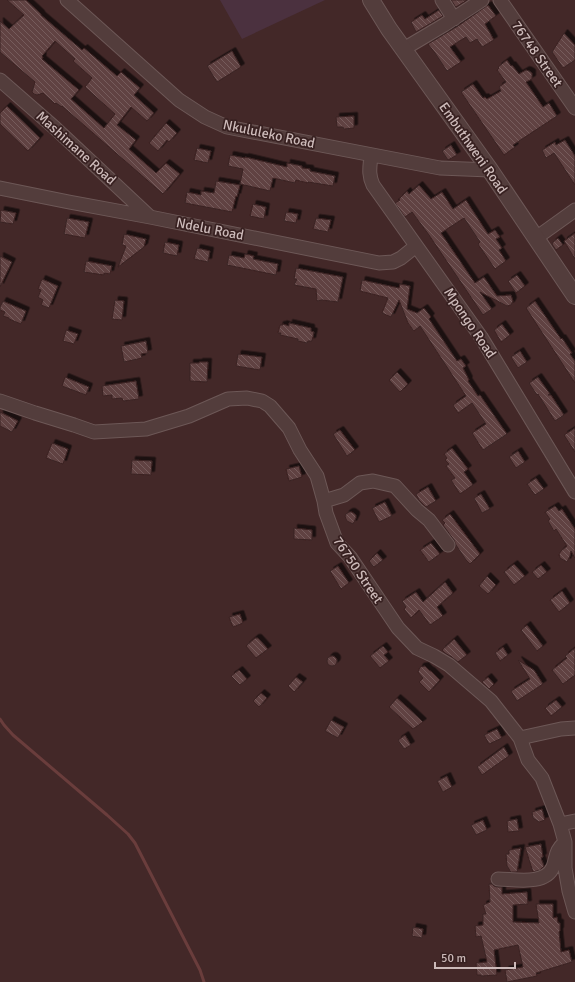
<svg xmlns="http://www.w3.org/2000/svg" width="575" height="982" viewBox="0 0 575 982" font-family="Signika,sans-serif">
<defs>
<pattern id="building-back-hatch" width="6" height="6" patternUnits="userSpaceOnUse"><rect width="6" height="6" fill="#604242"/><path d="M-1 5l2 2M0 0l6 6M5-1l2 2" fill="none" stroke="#765b5b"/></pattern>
<filter id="shadow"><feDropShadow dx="3.5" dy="-3.5" stdDeviation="0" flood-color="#0009"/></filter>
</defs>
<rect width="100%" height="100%" fill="#432828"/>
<path fill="#4b313f" d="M220,0H325L242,39Z"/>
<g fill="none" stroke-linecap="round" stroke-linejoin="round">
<path stroke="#6a3d3c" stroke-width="3" d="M0,719L4,725L13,735L107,815L128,834L135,843L200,970L204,982"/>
</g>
<path fill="url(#building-back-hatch)" stroke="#3a2323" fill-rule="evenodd" filter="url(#shadow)" d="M7,0H26L41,14V15L82,50L84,48L117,76L121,72L140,88L134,95L154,113L147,121L131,107L117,125L136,140L129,149L156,173L166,163L180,174L163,194L62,106V107L56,103L55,104L43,93L37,95L34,94L32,92L35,82L0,52V21L9,29L24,15ZM55,41L75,59L73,61L92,78L85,87L115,114L104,128L71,99L79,90L42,59L43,57L42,56Z
M451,0H467L456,7Z
M488,5L496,16L485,24L494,40L482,47L477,39L470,43L466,37L450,47L461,62L447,71L435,53L428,44L458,26Z
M439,10L443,16L416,32L411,22L422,15L425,19Z
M564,33L575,45V60L563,68L552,52Z
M232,51L241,67L217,82L207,66Z
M507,60L511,66L512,65L519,74L526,70L529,71L532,73V79L526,82L543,107L549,103L557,116L513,145L515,147L504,155L461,92L473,84L483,98L485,97L487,99L501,91L499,87L506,82L497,70L499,68L498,67Z
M7,106L40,138L28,151L0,124V113Z
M354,116V128L344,129L343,127H337L336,117Z
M166,123L177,133L169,142L167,140L158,151L149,143Z
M565,140L575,156V185L554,153L546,158L542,150L555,142L556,145Z
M451,145L457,155L448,160L442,151Z
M197,148L211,151L208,163L194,160Z
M230,155L245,158V157L287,167V163L302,166V168L310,169V171L335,176L333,186L308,182V183L296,180L295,183L273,178L270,191L240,184L243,169L228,166Z
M216,181L240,185L237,197L236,196L232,212L185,203L187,192L201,195V191L214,193Z
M419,185L431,199L442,192L453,209L466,200L488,234L495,230L500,237L496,239L502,248L499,250L506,261L495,269L478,244L480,242L464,218L441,233L475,283L484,277L497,296L511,295L513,301L511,305L507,306L480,292L492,309L483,315L429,235L412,212L405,217L395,203L400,200L399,199L407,191L409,194Z
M253,204L266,207L264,219L250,216Z
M1,210L16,213L13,224L0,222Z
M286,212L298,214L296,223L284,221Z
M67,218L89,222L85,238L64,234Z
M316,218L331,220L328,232L313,229Z
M575,233V259L564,241Z
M124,234L146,239L144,247L118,267L126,246L122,245Z
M558,238L563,245L556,250L552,244L553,242Z
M165,242L179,245L177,256L163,253Z
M197,248L210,251L208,262L194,259Z
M245,254L254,256L253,259L278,264L276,275L227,265L229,255L244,258Z
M0,256L12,262L0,287Z
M86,261L112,266L110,274L104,273V275L84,272Z
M296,268L343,277L338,302L322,300L317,301L316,289L294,285L297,279H294Z
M517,275L525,286L516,293L508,281Z
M42,279L58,286L49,308L41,305L43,300L38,297L41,290L38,289Z
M362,280L399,288L400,284L410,286L407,309L417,313L424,308L431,317L429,319L457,361L461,359L466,366L463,368L469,380L468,381L478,396L480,395L507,434L483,450L472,433L486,424L472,403L458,413L453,405L466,396L420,326L414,331L408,323L399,300L391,317L382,313L388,298L360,291Z
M115,300L124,301L122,320L112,319Z
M3,301L26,311L21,324L9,319V318L3,316L5,312L0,310V307Z
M535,301L561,339L562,338L572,353L570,354L575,361V383L526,308Z
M289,323L311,328V331L314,332L312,341H308L307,343L298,341V339L280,335L281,333H278L280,325H283V324L289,326Z
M502,324L510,335L501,342L494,330Z
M66,330L78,334L74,344L63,341Z
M146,341L148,353L141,354L142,358L124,362L121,346Z
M520,351L527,362L518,368L511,357Z
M238,354L262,357L260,370L236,366Z
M199,362H208L207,382L190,381V363H199Z
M397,372L408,384L400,392L389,380Z
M65,377L89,387L86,395L62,386Z
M538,377L550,394L548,395H551L564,415L555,421L538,394L537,395L529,383Z
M136,381L139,399L123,401L122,398L112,399V395L103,396L102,386Z
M0,412L18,421L12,432L0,426Z
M575,428V452L564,435Z
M340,430L355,450L347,456L333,434Z
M52,443L68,449L63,464L46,458Z
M452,448L468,469L464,472L473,485L460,494L451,480L455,478L446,466L449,464L445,460L447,458L444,454Z
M518,451L525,462L516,468L509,457Z
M132,460L152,461L151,475L131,474Z
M299,466L302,477L289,481L286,469Z
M536,478L544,489L535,495L527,484Z
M428,487L436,501L426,507L419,500L416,494Z
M481,494L490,509L482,513L474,498Z
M385,502L392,516L379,522L372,508Z
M555,506L559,511L562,509L575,529V558L571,551L570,556L567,562L560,558L559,554L561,551L567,546L556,529L554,531L548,521L550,519L545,512Z
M349,512H352L356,515V518L353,524L347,521L346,519L345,516L346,514Z
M450,514L480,554L470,564L466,560L456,545L454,540L443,525L445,523L442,520Z
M294,528L312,530V540L294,539Z
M431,543L440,554L429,562L420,550Z
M377,553L383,560L374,567L369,561Z
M514,564L525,576L514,585L504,572Z
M541,565L547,572L538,579L532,572Z
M338,566L349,583L341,589L330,571Z
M487,576L496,585L488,594L479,586Z
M445,582L453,593L437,607L443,616L430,625L419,610L411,618L404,609L406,607L402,601L416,592L423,602Z
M562,591L570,603L559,612L550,600Z
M240,614L243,623L233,627L229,617Z
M527,625L543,646L537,651L521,630Z
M255,638H258L268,649L256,658L246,646Z
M454,639L467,655L458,662L451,656H450L445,653L442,650Z
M383,646L388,652L384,655L389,661L380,668L370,656Z
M503,647L508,655L500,661L495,653Z
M575,648V675L563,684L552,670L567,658L565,656Z
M327 661a5 5 0 1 1 10 0a5 5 0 1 1-10 0Z
M518,660L534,670L543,684L517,701L511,691L530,679Z
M425,666L430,671H431L440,680L429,692L419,682L423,678L418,672L420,667Z
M239,670L247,679L240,685L231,676Z
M296,677L303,682L294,692L288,686Z
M488,677L494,684L489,689L482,682Z
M261,693L267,698L259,707L253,701Z
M397,698L405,705L423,722L413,729L389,707Z
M556,700L562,707L551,716L545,708Z
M331,720L344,727L338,738L325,731Z
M497,729L502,738L489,744L484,735Z
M405,735L411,745L404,749L398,740Z
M504,747L509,756L482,775L477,767Z
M447,776L452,787L443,792L437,781Z
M542,809L545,820L539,822L533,818L532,812Z
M517,819L519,831L508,832L507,821Z
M483,820L487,830L476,835L471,825Z
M541,844L543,857L541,858L544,866L540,870L533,872L525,847Z
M521,848L517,872H511L507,866L506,854H509V850Z
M489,884H492L494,886L497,887H502V894L527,892L528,904L513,905V922L539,923L536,904H553V918L557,917L558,923H560V931L559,932L561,952L569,950L572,962L536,973L537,976L507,982L505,970L523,967L518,945L494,950L497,975L481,976V975H477L476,963L487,962L481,936L476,937L475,926L483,925V914H486L483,905L490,902Z
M413,927L423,929L422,938L412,936Z"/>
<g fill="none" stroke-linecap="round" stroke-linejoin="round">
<defs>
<path id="minor" d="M67,0L179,100L205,117L227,127L440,168L490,170
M442,0L454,19
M500,0L575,108
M403,49L407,47L444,25L482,0
M0,80L55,128L150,217
M371,155C370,167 368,174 373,185L481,337L575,492
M0,188L69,202L150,217L379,263L393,262L401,258L416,246
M536,238L575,210
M0,401L35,413L74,425L94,432L146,429L189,416L228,399L247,398L262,401L270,406L289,428L300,450L317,476L324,501L326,513L337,543L350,557L398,628L417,648L434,656L449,665L491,701L520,738L528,760L542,778L560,824L565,842V868L569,891L575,912
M324,501L344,495L360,483L373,481L395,486L417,510L429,520L448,545
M520,738L561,729L575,728
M560,824L575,821
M498,879C514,879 545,886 553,867C557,856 555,851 565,842"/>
<path id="tertiary" d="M371,0L389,29L490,170L575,296"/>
</defs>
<use href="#minor" stroke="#6d5857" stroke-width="15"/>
<use href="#tertiary" stroke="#6d5857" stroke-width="18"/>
<use href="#minor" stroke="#533d3c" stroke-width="13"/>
<use href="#tertiary" stroke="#533d3c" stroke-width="16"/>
</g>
<g text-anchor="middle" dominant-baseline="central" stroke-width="3.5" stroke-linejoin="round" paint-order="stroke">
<g font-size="14" fill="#ccbab9" stroke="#382121">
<text transform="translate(537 54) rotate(55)">76748 Street</text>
<text transform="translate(269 134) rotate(12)">Nkululeko Road</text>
<text transform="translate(76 148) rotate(42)">Mashimane Road</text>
<text transform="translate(473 148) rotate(55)">Embuthweni Road</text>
<text transform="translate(210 229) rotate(11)">Ndelu Road</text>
<text transform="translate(470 323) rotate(56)">Mpongo Road</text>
<text transform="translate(358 570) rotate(56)">76750 Street</text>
</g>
</g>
<path d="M435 962v6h80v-6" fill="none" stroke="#ccbab9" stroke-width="2"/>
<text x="441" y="962" font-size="12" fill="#ccbab9" stroke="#382121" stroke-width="3" paint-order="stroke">50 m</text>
</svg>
